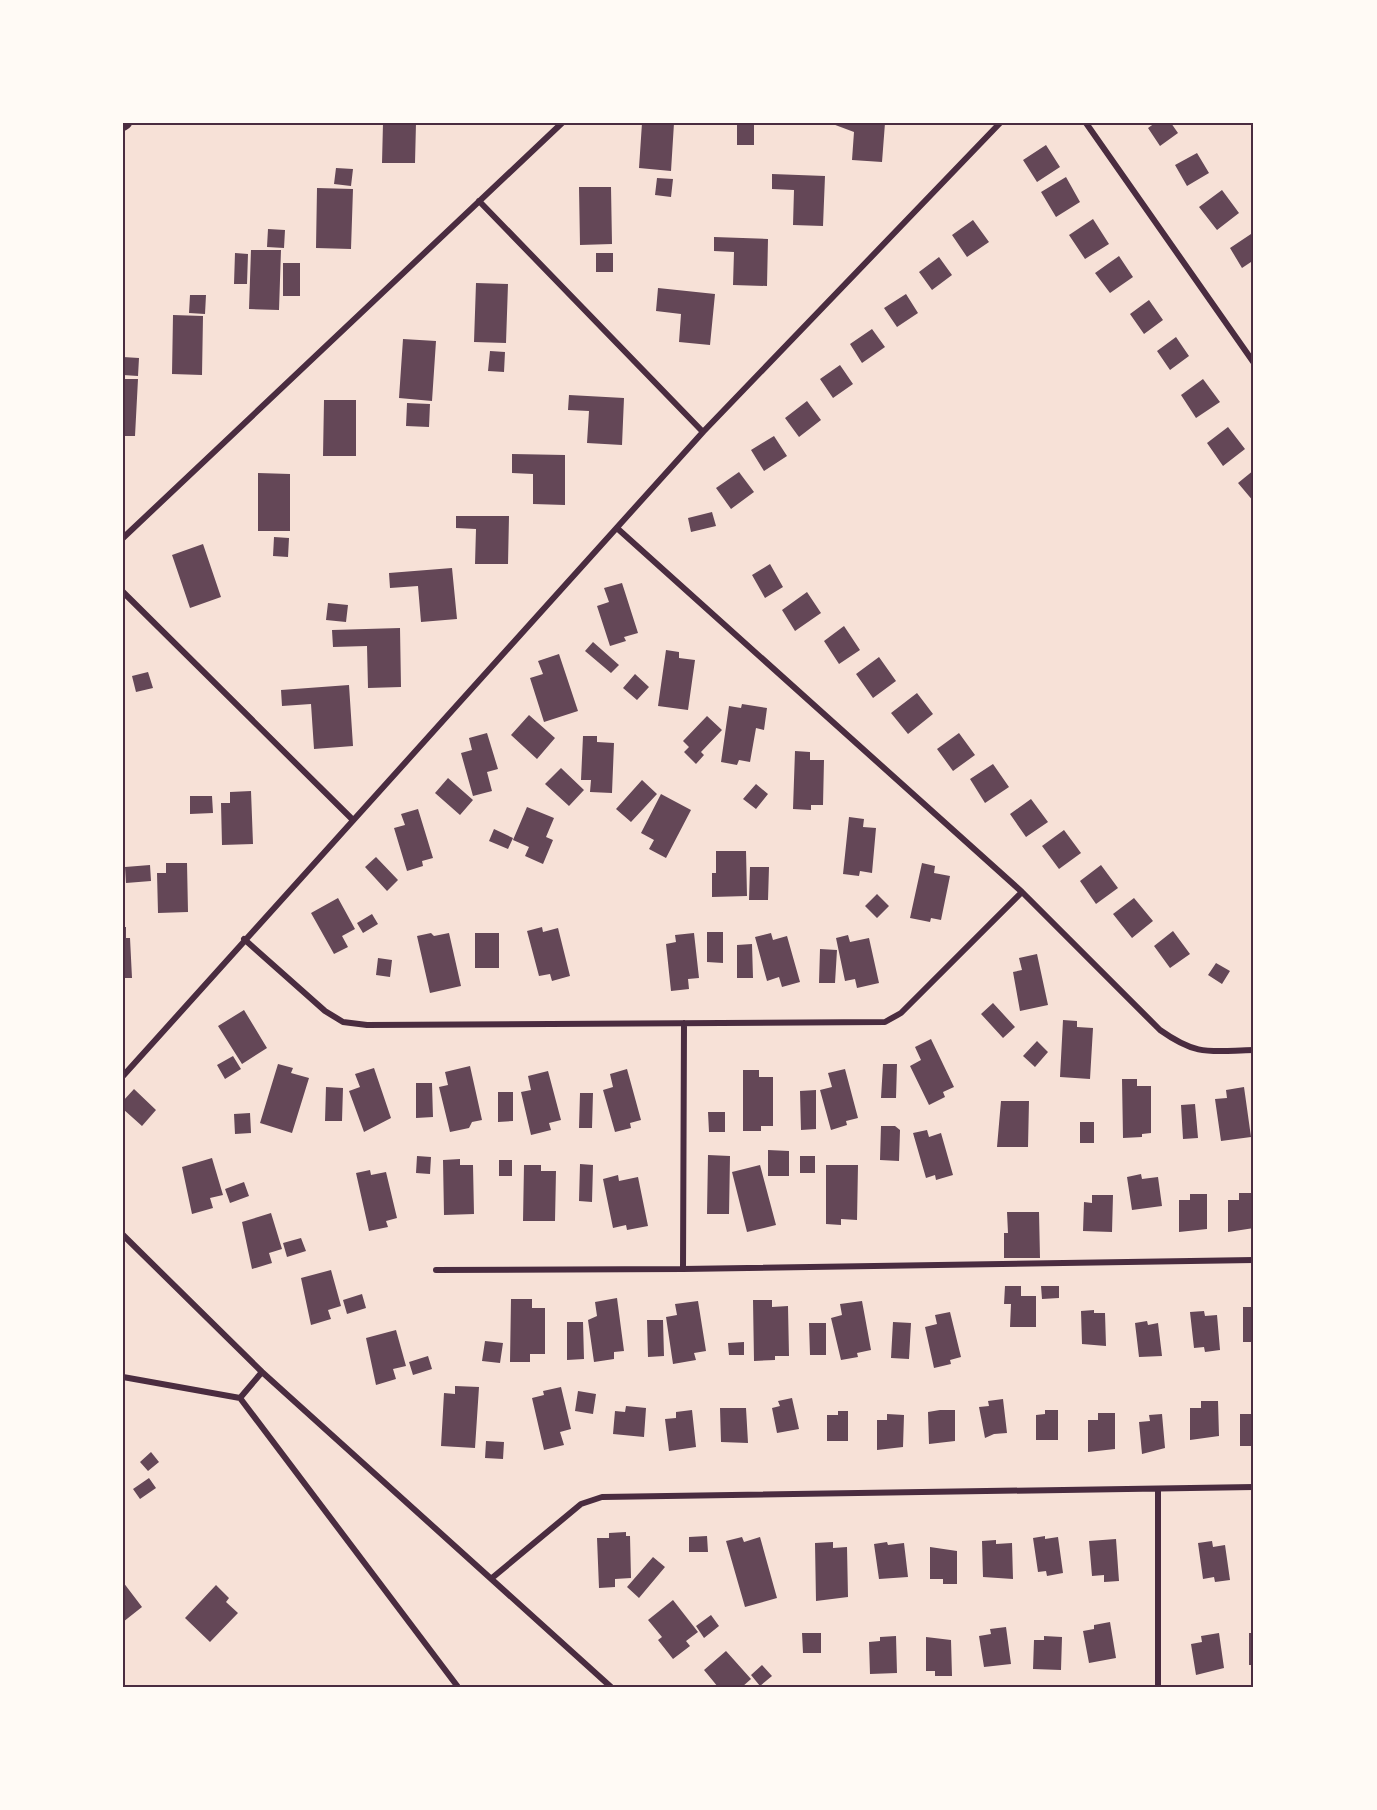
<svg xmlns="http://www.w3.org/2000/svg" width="1377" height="1810" viewBox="0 0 1377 1810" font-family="'DM Sans',sans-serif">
<rect width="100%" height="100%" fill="#f7e1d7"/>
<path fill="#644757" d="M383,123H416L415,163H382Z
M642,123H674L671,171L639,168Z
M830,123H885L882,162L852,160L854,132Z
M1155,123H1171L1178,133L1160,146L1148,128Z
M737,125H754V145H737Z
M1046,145L1060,167L1037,182L1023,160Z
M1197,153L1209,173L1187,186L1175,165Z
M336,168L353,169L351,186L334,184Z
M772,174L825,176L823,226L793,225L794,190L772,189Z
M1066,177L1080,202L1056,217L1041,192Z
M657,178L673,179L671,197L655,195Z
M579,187H611L612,244L580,245Z
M317,188L353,189L351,249L316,248Z
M1222,190L1239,213L1217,230L1199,207Z
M1093,219L1109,244L1085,259L1069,235Z
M973,220L989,242L967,257L952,235Z
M268,229L285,230L284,248L267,247Z
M1251,234L1254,238V260L1242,268L1230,248Z
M714,237L768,239L767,286L733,285L734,252L714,251Z
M251,250H281L279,310L249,309Z
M235,253L248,254L247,284H234Z
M596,253H613V272H596Z
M1119,256L1133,277L1110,293L1095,273Z
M939,257L952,275L932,290L919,272Z
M283,263H300V296H283Z
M476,283L508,284L506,343L474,342Z
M658,288L715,294L710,345L679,342L681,314L656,311Z
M906,294L918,313L897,327L884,308Z
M190,295H206L205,314L189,313Z
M1149,300L1163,320L1144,334L1130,314Z
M173,315L203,316L202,375L172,374Z
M872,329L885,347L862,363L850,344Z
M1176,337L1189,356L1170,370L1157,351Z
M403,339L436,341L432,401L399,398Z
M490,351L505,352L504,372L488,371Z
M123,357L139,358L138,376L123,375Z
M840,365L853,384L833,398L820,379Z
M123,379H138L135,436H123Z
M1203,379L1220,402L1196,418L1181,395Z
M569,395L624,398L622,445L587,443L589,411L568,410Z
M324,400H356V456H323Z
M807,401L821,420L799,437L785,418Z
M407,403L430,404L429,427L406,426Z
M1228,427L1245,449L1223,466L1207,443Z
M774,436L787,456L764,471L751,450Z
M512,454L565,455V505L533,504V474L512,473Z
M1254,470V502L1238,483Z
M739,472L754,492L731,509L716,488Z
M258,473L290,474V531H258Z
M712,512L716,526L691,532L688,518Z
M456,516H509L508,564H475L476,529L456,528Z
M274,537L289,538L288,557L273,556Z
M203,544L221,597L190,608L172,555Z
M770,564L783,587L765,598L752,575Z
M452,568L457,619L421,622L418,586L390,588L389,573Z
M622,583L638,633L624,637L626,641L610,646L597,606L609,602L604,588Z
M807,592L821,613L795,631L782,610Z
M328,603L348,605L346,622L326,620Z
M844,626L860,650L839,664L824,641Z
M400,628L401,687L368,688L367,646L333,647L332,630Z
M593,642L619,665L611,673L585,651Z
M666,650L679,652V658L695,660L688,710L658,706Z
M559,654L578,711L544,722L530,678L543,674L538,661Z
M879,657L896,681L873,698L856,674Z
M148,672L153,688L136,692L132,676Z
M635,674L649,687L637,700L623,688Z
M349,685L353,746L314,749L311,704L282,706L281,690Z
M917,693L933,714L908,734L891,713Z
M742,704L767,708L764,730L756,728L750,762L739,760L737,765L721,762L729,706L741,708Z
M529,715L555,738L537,759L511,735Z
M707,716L722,730L701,752L704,755L696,764L684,752L689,747L683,741Z
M487,733L498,769L487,772L492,791L473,796L461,753L472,750L469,738Z
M959,733L975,755L953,771L937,749Z
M583,736H597V742L614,743L612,793L590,792L591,780H581Z
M795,751L810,752V760H824L823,805H811V810L793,809Z
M993,764L1009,787L985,803L970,779Z
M561,768L584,790L569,806L545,784Z
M448,778L473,800L460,815L435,793Z
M642,780L657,794L631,822L616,809Z
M756,784L768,794L756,809L743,799Z
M251,791L253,844L222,845L221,803H230V792Z
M661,794L691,810L666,858L649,849L654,840L641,833Z
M190,796H212L213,813L190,814Z
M1031,799L1048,822L1026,837L1010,814Z
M527,807L554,818L546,837L553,840L543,864L525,856L529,847L513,840Z
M418,809L433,858L422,861L423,866L407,871L394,828L405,825L401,814Z
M849,817L864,819L863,827L876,828L872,873L860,871L859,876L843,874Z
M494,829L513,838L508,849L489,841Z
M1064,830L1081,853L1059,869L1042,846Z
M716,851H746L747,896L712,897V873H716Z
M376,857L398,880L387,891L365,867Z
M166,863H187L188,912L158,913L157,873H166Z
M922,863L935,866L934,873L950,876L941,920L931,918L930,922L910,918Z
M150,865L151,881L126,883L125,867Z
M1101,865L1118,888L1096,904L1080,881Z
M750,867H769L768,900H749Z
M877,894L889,906L877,918L865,906Z
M338,898L355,929L342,936L348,947L334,954L311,913Z
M1134,898L1153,921L1132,938L1113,914Z
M372,914L378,924L363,933L357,923Z
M123,927H126V938H130L132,978H123Z
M542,927L543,932L558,928L570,976L552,981L550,974L539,976L527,931Z
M1173,931L1190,954L1170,968L1154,946Z
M707,932H723V963L707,962Z
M431,933L434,936L449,933L461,986L430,993L417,936Z
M475,933H499V968H475Z
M694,933L699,978L688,979L689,989L671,991L666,944L676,942L675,935Z
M771,933L773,940L787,936L800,982L782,987L779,977L767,981L755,937Z
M848,935L850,942L869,938L879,983L857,988L855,979L845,981L836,938Z
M752,944L753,978H737V945Z
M820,949L837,950L835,983H819Z
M1037,954L1048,1005L1020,1011L1013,972L1022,970L1019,958Z
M378,958L392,960L390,977L376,975Z
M1216,963L1230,971L1222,984L1208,975Z
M993,1003L1015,1027L1003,1038L981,1014Z
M244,1010L267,1048L242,1064L218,1026Z
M1063,1020L1077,1021V1027L1093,1028L1090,1079L1060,1077Z
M931,1039L954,1087L943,1092L945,1097L929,1105L910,1066L921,1060L915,1047Z
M1037,1041L1048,1052L1035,1067L1023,1056Z
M233,1056L241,1069L225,1079L217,1065Z
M278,1064L293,1068L291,1073L309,1078L292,1133L260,1123Z
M883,1064H897L896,1098H881Z
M470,1066L482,1120L472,1122L469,1128L450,1132L439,1087L448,1085L445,1072Z
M374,1068L391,1118L364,1132L349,1091L360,1087L355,1074Z
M627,1069L641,1120L630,1123L631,1128L615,1132L603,1090L613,1087L610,1074Z
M845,1069L858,1118L846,1121L847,1125L831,1130L820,1090L832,1087L828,1073Z
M743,1070H759V1077H773V1126H761V1131H743Z
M548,1071L561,1120L549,1123L551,1130L531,1135L521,1092L531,1090L528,1076Z
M1122,1079H1137V1086H1151V1133L1142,1134V1137L1123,1138Z
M416,1083H432L433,1117L416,1118Z
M326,1087L343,1088L342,1121H325Z
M1244,1087L1251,1137L1221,1141L1215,1099L1227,1098L1226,1090Z
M134,1089L156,1110L142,1126L123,1109V1101Z
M816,1090V1129L801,1130L800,1091Z
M498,1092H513V1121L498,1122Z
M580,1093H593L592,1128H579Z
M1001,1101H1029L1028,1147H997Z
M1195,1104L1198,1138L1183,1139L1181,1105Z
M708,1112H725V1132H709Z
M250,1113L251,1133L235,1134L234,1114Z
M1080,1122H1094V1143H1080Z
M881,1126H895L900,1130L899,1161L880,1160Z
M927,1130L929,1137L941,1133L953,1175L936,1180L935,1175L926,1178L913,1133Z
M768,1150L789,1151V1176H768Z
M708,1155L730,1156L729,1214H707Z
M417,1156L431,1157L430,1174L416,1173Z
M800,1156H815V1173H800Z
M212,1158L223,1195L210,1198L213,1208L192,1214L182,1167Z
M460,1159V1165H473L474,1214L444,1215L443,1160Z
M499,1160H512V1176H499Z
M580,1164L593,1165L592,1202L579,1201Z
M524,1165H541V1171H556L555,1221H523Z
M760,1165L776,1225L747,1232L732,1172Z
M826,1165H858L857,1220L841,1219V1225L826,1224Z
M370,1170L371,1175L386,1172L397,1218L386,1221L388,1227L369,1231L356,1173Z
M1141,1174L1142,1179L1158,1177L1162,1206L1132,1210L1127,1177Z
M618,1175L619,1181L638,1177L648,1226L627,1230L626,1225L613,1228L603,1179Z
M244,1182L249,1196L230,1203L225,1189Z
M1239,1193H1254V1228L1228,1232V1200H1239Z
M1190,1194H1207V1229L1179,1232V1200H1190Z
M1092,1195H1113L1112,1232L1083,1231L1084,1202L1092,1203Z
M1007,1212H1039L1040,1258H1004V1233H1008Z
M271,1213L282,1249L269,1253L272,1263L252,1269L242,1222Z
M301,1238L306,1251L287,1257L283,1243Z
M331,1270L341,1306L328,1310L331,1319L311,1325L301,1278Z
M1005,1286H1021V1296H1036V1327H1010L1011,1304H1004Z
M1041,1286H1059V1298L1042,1299Z
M362,1294L366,1308L347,1314L343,1300Z
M617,1298L624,1351L614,1352V1359L594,1362L588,1320L597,1316L595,1302Z
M511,1299H532V1308H545V1354H530V1362H510Z
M753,1300H772V1307L788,1306L789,1356H775V1360L754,1361Z
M698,1301L706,1351L694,1353L696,1360L673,1364L666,1317L677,1315L675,1304Z
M862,1301L871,1350L857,1353L858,1357L841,1360L831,1318L842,1315L840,1304Z
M1243,1307H1254V1342H1243Z
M1094,1310V1313H1105L1106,1346L1082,1344L1081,1311Z
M1204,1311L1205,1316L1217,1315L1220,1350L1205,1352L1204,1347L1194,1348L1190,1312Z
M950,1312L961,1357L950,1360L951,1364L934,1368L925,1327L937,1324L935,1315Z
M647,1320H663L664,1356L648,1357Z
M1147,1321L1148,1325L1158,1323L1162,1356L1139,1357L1135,1323Z
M567,1322H583L584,1359L567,1360Z
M893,1322L911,1323L909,1359L891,1358Z
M809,1323H826V1355H810Z
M396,1330L406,1366L393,1369L396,1379L376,1385L366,1338Z
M485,1341L503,1343L500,1363L482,1361Z
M744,1342V1355H729L728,1343Z
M428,1356L432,1369L413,1375L409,1362Z
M455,1386L479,1387L475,1448L441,1446L444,1393L455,1394Z
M561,1387L571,1429L560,1432L564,1445L544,1450L532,1398L544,1395L543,1391Z
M578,1391L596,1394L593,1414L575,1411Z
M792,1398L799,1429L777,1433L772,1408L780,1406L778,1401Z
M1003,1399L1007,1433L994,1434L985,1438L979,1407L989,1406L988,1401Z
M1201,1401H1218L1219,1436L1190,1440V1408H1201Z
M626,1406L646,1408L644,1437L613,1434L615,1411L625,1412Z
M720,1408H746L748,1443L721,1442Z
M1251,1408H1254V1446H1240V1414H1251Z
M692,1410L696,1447L669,1451L665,1419L676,1418V1412Z
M940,1410H955V1441L929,1444L928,1412Z
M1045,1410H1058V1440H1036V1415L1045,1414Z
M838,1411H848V1441H827V1415H838Z
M1098,1413H1115V1449L1088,1452V1420H1098Z
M887,1414L904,1415L903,1447L877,1450V1420H887Z
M1162,1414L1165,1448L1142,1454L1139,1422L1150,1421L1149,1415Z
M486,1441L504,1442L503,1459L485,1458Z
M151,1452L159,1462L148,1471L140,1462Z
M149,1478L156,1488L140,1499L133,1489Z
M626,1532V1536H630L631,1578L615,1579V1587L599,1588L597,1538H609V1533Z
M1251,1534H1254V1569H1251Z
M707,1536L708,1552H689V1537Z
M1045,1536V1539L1058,1537L1063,1573L1047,1576L1046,1571L1038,1572L1033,1538Z
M742,1537L744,1542L760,1537L777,1598L745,1607L726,1541Z
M1116,1539L1119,1581L1104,1582V1575L1092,1576L1089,1541Z
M996,1540V1544L1012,1543L1013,1579L983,1577L982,1541Z
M1212,1541L1213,1547L1225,1545L1230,1580L1215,1582L1214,1577L1203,1579L1198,1543Z
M833,1542V1548L847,1547L848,1597L816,1601L815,1543Z
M887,1542L888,1545L904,1543L908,1577L879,1579L874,1544Z
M930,1547L957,1551V1584H943V1579H930Z
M653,1557L665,1567L639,1598L627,1587Z
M123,1582L142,1607L123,1622Z
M216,1585L229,1598L226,1602L238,1613L210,1642L185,1618Z
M673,1600L698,1632L686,1641L690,1646L673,1659L658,1640L662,1637L648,1620Z
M711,1615L719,1626L704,1638L696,1626Z
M1110,1622L1116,1658L1089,1663L1083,1631L1094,1629V1625Z
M1006,1627L1011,1664L984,1667L979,1636L991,1634L990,1629Z
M802,1633H821V1653H803Z
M1219,1633L1224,1668L1196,1675L1191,1644L1202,1642L1201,1636Z
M1249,1633H1254V1665H1249Z
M896,1636L897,1673L870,1674L869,1642L880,1641V1637Z
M1044,1636L1062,1637L1061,1670L1033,1669L1034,1640H1044Z
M926,1637L951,1640L952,1676H935V1671H926Z
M726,1651L751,1679L742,1687H718L704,1670Z
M762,1665L772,1676L760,1686L751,1675Z"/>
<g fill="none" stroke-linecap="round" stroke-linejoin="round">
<path stroke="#4a2c40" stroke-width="6" d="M1086,123L1254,363
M479,201L703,432
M618,529L1022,892L1160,1030C1198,1057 1210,1051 1254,1050
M123,538L562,123
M123,592L353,820
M244,939L325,1011L343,1022L367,1025L885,1022L901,1013L1022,892
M684,1023L683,1269L1254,1260
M123,1076L703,432L1000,123
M123,1235L262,1372L611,1687
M436,1270L683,1269
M123,1377L240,1398L458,1687
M240,1398L262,1372
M1158,1489V1687
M492,1578L581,1504L602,1497L1254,1487"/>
<path stroke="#4a2c40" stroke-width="12" d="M123,125L126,123"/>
</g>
<rect width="1377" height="1810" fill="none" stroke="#fffaf5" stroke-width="249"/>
<rect x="124" y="124" width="1128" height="1562" fill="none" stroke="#4a2c40" stroke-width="2"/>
</svg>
